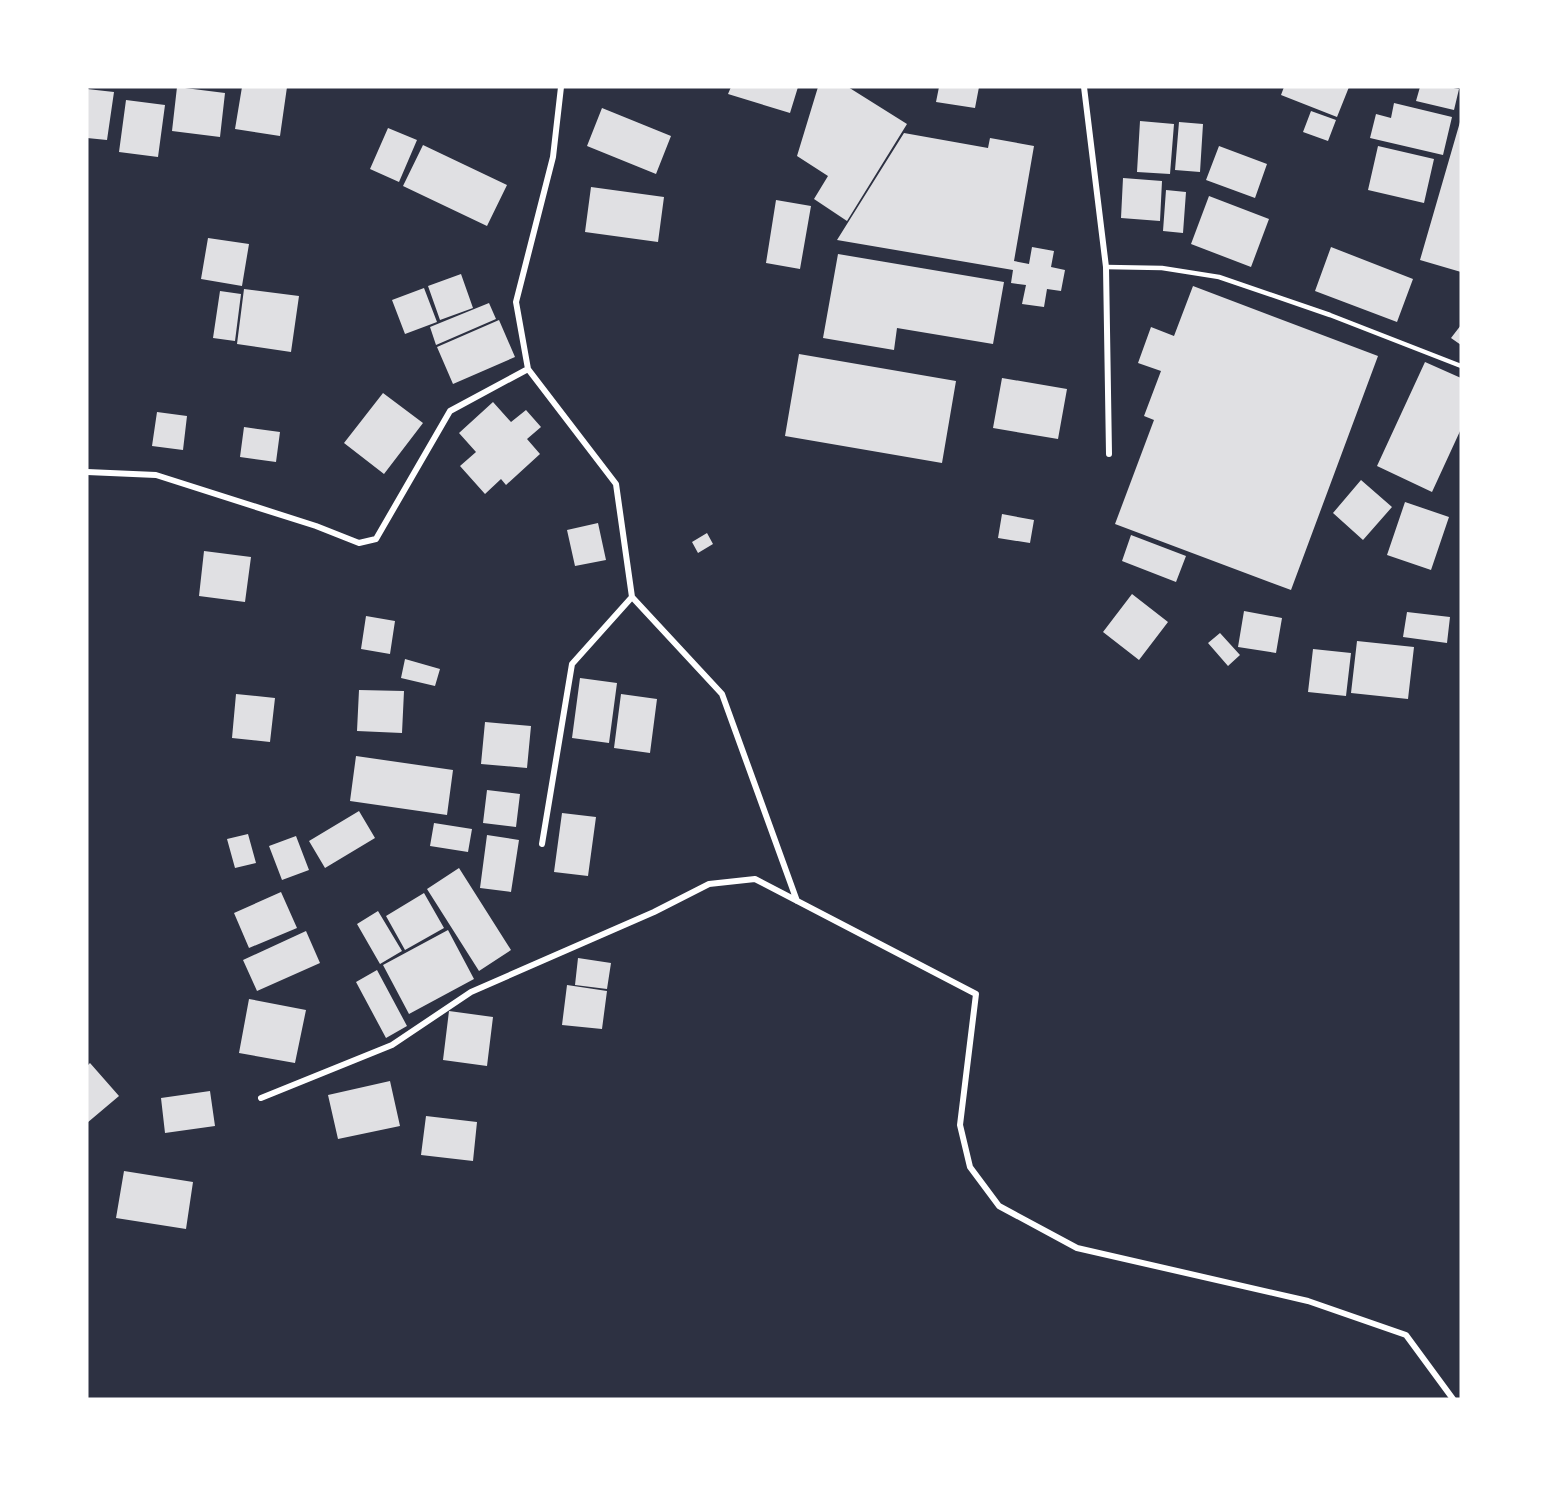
<svg xmlns="http://www.w3.org/2000/svg" width="1548" height="1486" viewBox="0 0 1548 1486" font-family="'PT Serif',serif">
<rect width="100%" height="100%" fill="#2d3142"/>
<path fill="#e0e0e3" d="M177,87L225,93L220,137L172,131Z
M242,87H287L280,136L235,129Z
M731,87H798L790,113L728,94Z
M818,87H848L907,124L847,221L814,199L828,176L797,156Z
M939,87H979L975,108L936,102Z
M1284,87H1349L1337,117L1281,95Z
M1420,87H1448L1459,89L1454,110L1416,101Z
M87,89L114,92L107,140L87,138Z
M126,100L165,105L158,157L119,152Z
M1394,103L1452,117L1443,155L1370,138L1376,114L1391,118Z
M602,108L671,136L656,174L587,146Z
M1311,111L1336,120L1328,141L1303,132Z
M1140,121L1174,124L1170,174L1137,172Z
M1179,122L1203,124L1200,172L1175,170Z
M1460,122H1461V272L1420,260Z
M388,128L417,140L399,182L370,169Z
M904,133L988,148L990,138L1034,146L1014,261L1029,264L1032,247L1054,251L1051,267L1065,270L1061,291L1047,289L1044,307L1022,304L1026,285L1011,283L1013,270L837,240Z
M423,145L507,185L487,226L403,186Z
M1219,146L1267,164L1255,198L1206,180Z
M1378,146L1434,159L1424,203L1368,190Z
M1123,178L1162,181L1160,221L1121,218Z
M591,187L664,197L658,242L585,232Z
M1166,190L1186,192L1183,233L1163,231Z
M1209,196L1269,219L1251,267L1191,244Z
M776,200L811,206L800,269L766,263Z
M208,238L249,244L242,286L201,279Z
M1331,247L1413,279L1397,322L1315,291Z
M838,254L1004,282L993,344L897,328L894,350L823,338Z
M461,274L473,308L440,320L428,286Z
M1193,286L1378,356L1291,590L1115,524L1154,420L1144,416L1161,371L1138,363L1151,327L1174,336Z
M424,288L437,322L405,334L392,300Z
M244,289L299,296L291,352L237,344Z
M220,291L241,294L235,341L213,338Z
M489,303L496,319L436,345L430,327Z
M499,320L515,357L453,384L437,347Z
M1461,325V345L1451,338Z
M799,354L956,381L942,463L785,436Z
M1425,362L1461,378V429L1432,492L1377,466Z
M1002,378L1067,389L1058,439L993,428Z
M383,393L423,423L384,474L344,443Z
M493,402L511,422L526,410L541,427L527,439L540,454L506,485L501,479L485,494L460,466L476,452L459,433Z
M157,412L187,416L183,450L152,446Z
M244,427L280,432L276,462L240,457Z
M1361,480L1392,507L1363,540L1333,513Z
M1405,502L1449,517L1431,570L1387,555Z
M1002,514L1034,520L1030,543L998,538Z
M598,523L606,560L575,566L567,530Z
M707,533L713,544L698,553L692,542Z
M1131,535L1186,556L1176,582L1122,561Z
M204,551L251,557L245,602L199,596Z
M1132,594L1168,622L1139,660L1103,632Z
M1244,611L1282,618L1276,653L1238,647Z
M1407,612L1450,617L1447,643L1403,637Z
M366,616L395,621L390,654L361,649Z
M1220,633L1240,655L1228,666L1208,643Z
M1357,641L1414,647L1408,699L1351,693Z
M1313,649L1351,653L1346,696L1308,692Z
M405,659L440,669L435,686L401,678Z
M580,678L617,683L609,743L572,738Z
M359,690L404,691L402,733L357,731Z
M236,694L275,698L270,742L232,738Z
M621,694L657,699L650,753L614,748Z
M485,722L531,726L527,768L481,764Z
M356,756L453,770L447,815L350,801Z
M487,790L520,794L516,827L483,823Z
M359,811L375,838L325,868L309,841Z
M562,813L596,817L588,876L554,872Z
M434,823L472,829L468,852L430,846Z
M248,834L256,863L235,868L227,839Z
M487,835L519,840L511,892L480,888Z
M296,836L309,870L282,880L269,846Z
M459,868L511,950L479,971L427,889Z
M281,892L297,928L249,948L234,913Z
M424,893L444,928L405,950L386,916Z
M378,911L402,951L380,964L357,924Z
M448,930L474,979L409,1014L383,965Z
M306,931L320,963L257,991L243,960Z
M578,958L611,963L607,989L575,985Z
M377,970L407,1026L386,1038L356,982Z
M567,985L607,991L602,1029L562,1025Z
M249,999L306,1010L295,1063L239,1053Z
M449,1011L493,1017L487,1066L443,1060Z
M90,1063L119,1096L87,1123V1066Z
M390,1081L400,1126L338,1139L328,1095Z
M210,1091L215,1126L165,1133L161,1098Z
M426,1116L477,1122L473,1161L421,1155Z
M124,1171L193,1182L186,1229L116,1218Z"/>
<g fill="none" stroke-linecap="round" stroke-linejoin="round">
<path stroke="#fff" stroke-width="4.5" d="M1106,267L1162,268L1219,277L1330,315L1461,366"/>
<path stroke="#fff" stroke-width="6" d="M561,87L553,157L516,302L528,369L616,484L632,597L722,694L797,901
M1084,87L1106,267L1109,454
M87,472L156,475L316,526L359,543L376,539L450,411L528,369
M542,844L572,664L632,597
M261,1098L392,1045L471,992L654,912L709,884L755,879L976,994L960,1125L970,1167L999,1206L1077,1248L1308,1301L1406,1335L1453,1399"/>
</g>
<rect width="1548" height="1486" fill="none" stroke="#ffffff" stroke-width="177"/>
</svg>
